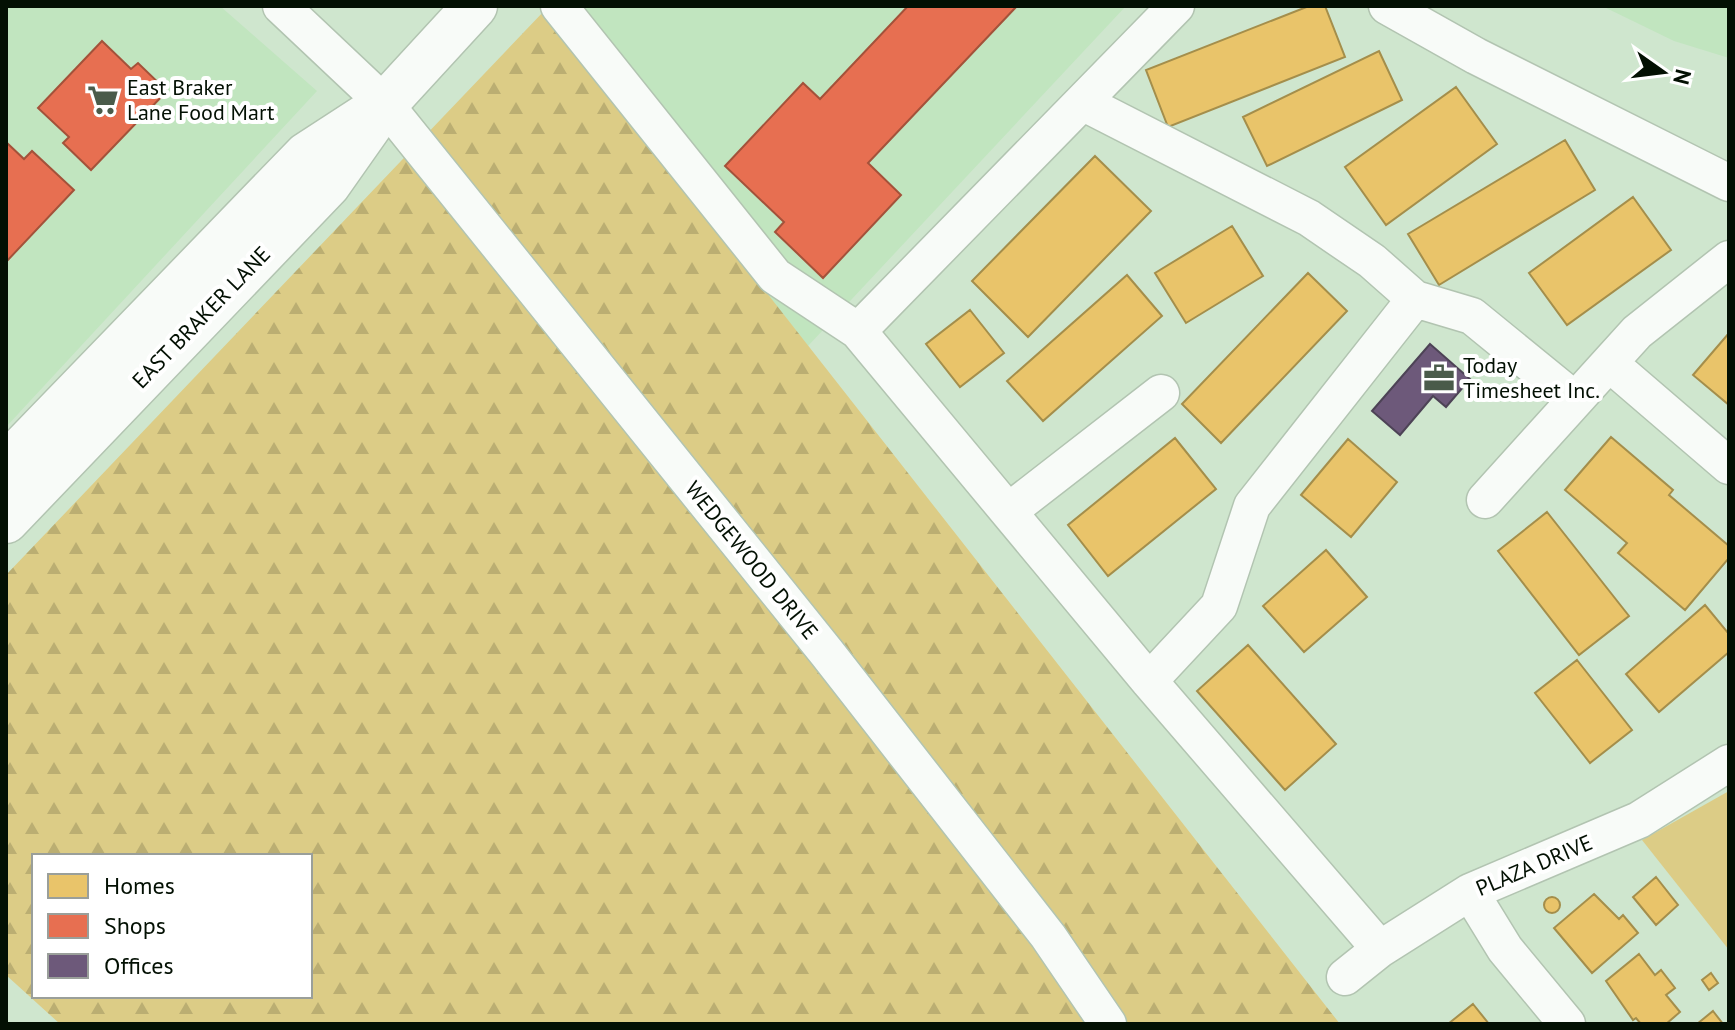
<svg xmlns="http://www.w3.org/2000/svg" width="1735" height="1030" viewBox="0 0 1735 1030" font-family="'PT Sans',sans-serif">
<defs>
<pattern id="forest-firs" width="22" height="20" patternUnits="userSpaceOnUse" patternTransform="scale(2)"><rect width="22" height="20" fill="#dccc86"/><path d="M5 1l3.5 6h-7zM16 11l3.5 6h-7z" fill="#bbae72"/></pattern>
</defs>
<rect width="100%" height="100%" fill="#cfe6ce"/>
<path fill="#c1e5bf" d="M6,6H220L317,91L6,427Z
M548,6H1126L808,346L545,10Z
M1602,6H1729V58L1674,41Z"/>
<path fill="url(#forest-firs)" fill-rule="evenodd" d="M545,10L1340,1024H60L6,975V575ZM34,856H310V996H34Z"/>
<path fill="#dccc86" d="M1729,791V950L1642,840Z"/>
<path fill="#e9c46a" stroke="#a48e4b" stroke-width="2" d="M1309,6H1325L1345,57L1168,127L1146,70Z
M1379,51L1402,100L1267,166L1243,117Z
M1456,87L1497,144L1386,225L1345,167Z
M1565,140L1595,190L1439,285L1408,234Z
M1095,156L1151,211L1028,337L972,281Z
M1633,197L1671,250L1567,325L1529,273Z
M1232,226L1263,276L1186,323L1155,273Z
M1308,273L1347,311L1221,443L1182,404Z
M1127,275L1162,316L1043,421L1007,381Z
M970,310L1004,353L960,387L926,344Z
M1729,333V405L1693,375Z
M1611,437L1673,490L1669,495L1729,546V558L1685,610L1618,553L1627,543L1565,490Z
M1175,438L1216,489L1108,576L1068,525Z
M1348,439L1397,482L1351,537L1301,495Z
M1547,512L1629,616L1579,655L1498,551Z
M1326,550L1367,597L1304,652L1263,606Z
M1705,605L1729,634V652L1659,712L1626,674Z
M1248,645L1336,744L1285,790L1197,691Z
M1577,660L1632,730L1590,763L1535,693Z
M1656,877L1678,905L1656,925L1633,897Z
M1594,894L1619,919L1623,915L1638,933L1592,973L1554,928Z
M1544 905a8 8 0 1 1 16 0a8 8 0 1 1-16 0Z
M1639,954L1655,975L1661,970L1675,988L1666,995L1680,1012L1666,1024H1641L1636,1018L1633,1020L1606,981Z
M1711,973L1718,983L1709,990L1702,980Z
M1473,1004L1489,1024H1448Z
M1713,1011L1723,1024H1697Z"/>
<path fill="#e76f51" stroke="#a3523a" stroke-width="2" d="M908,6H1017L868,163L901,195L823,278L775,232L784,222L725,166L803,83L820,99Z
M102,41L131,69L138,63L167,91L91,170L63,143L69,137L38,108Z
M6,142L24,159L32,151L74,190L6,262Z"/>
<path fill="#6d597a" stroke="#4d4356" stroke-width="2" d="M1430,344L1470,379L1446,407L1433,396L1400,435L1372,411Z"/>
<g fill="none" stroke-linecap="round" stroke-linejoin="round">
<defs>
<path id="minor" d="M281,6L385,104L827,653L1048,936L1108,1024
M559,6L775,276L858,331L1149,681L1380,949
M1387,6L1476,56L1729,183
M1082,102L1309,218L1372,261L1415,299L1472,316L1575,400
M858,331L1176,6
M1609,363L1729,466
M1485,500L1637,332L1729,259
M1009,511L1161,393
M1149,681L1219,606L1252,506L1415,299
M1470,892L1505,949L1567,1024
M1345,977L1380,949L1470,892L1639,820L1729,763"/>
<path id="major" d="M6,465L306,155L366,116
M6,521L328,185L385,104L475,6"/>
</defs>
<use href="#minor" stroke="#b2c4b1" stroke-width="39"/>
<use href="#major" stroke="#b2c4b1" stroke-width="47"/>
<use href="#minor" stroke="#f8fbf8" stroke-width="36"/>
<use href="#major" stroke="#f8fbf8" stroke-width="44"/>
</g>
<defs>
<symbol id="supermarket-bare" viewBox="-9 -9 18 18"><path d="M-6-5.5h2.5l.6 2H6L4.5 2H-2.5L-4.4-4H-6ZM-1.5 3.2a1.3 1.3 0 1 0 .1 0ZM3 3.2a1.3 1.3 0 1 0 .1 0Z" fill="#4a5b4a" stroke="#fff" stroke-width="2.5" paint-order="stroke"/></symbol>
<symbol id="office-bare" viewBox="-9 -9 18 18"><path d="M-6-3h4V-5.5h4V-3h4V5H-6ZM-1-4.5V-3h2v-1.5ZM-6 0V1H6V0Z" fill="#4a5b4a" stroke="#fff" stroke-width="2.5" paint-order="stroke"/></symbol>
</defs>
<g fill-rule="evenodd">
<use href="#supermarket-bare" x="81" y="78" width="44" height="44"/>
<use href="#office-bare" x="1417" y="356" width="44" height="44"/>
</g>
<g text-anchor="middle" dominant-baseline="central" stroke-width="8" stroke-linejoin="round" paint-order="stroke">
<g font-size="22" fill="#031003" stroke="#fff" text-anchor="start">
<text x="127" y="87">East Braker<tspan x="127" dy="25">Lane Food Mart</tspan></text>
<text x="1463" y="365">Today<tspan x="1463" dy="25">Timesheet Inc.</tspan></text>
</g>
<g font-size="22" fill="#031003" stroke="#fff">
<text transform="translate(201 317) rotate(-46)">EAST BRAKER LANE</text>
<text transform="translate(752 560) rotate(51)">WEDGEWOOD DRIVE</text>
<text transform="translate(1534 865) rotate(-23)">PLAZA DRIVE</text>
</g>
</g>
<rect width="1735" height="1030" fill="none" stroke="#031003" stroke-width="16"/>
<rect x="32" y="854" width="280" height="144" fill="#ffffff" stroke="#9a9f9a" stroke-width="2"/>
<rect x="48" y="874" width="40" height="24" fill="#e9c46a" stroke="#9a9f9a" stroke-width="2"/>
<text x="104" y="894" font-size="24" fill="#031003">Homes</text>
<rect x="48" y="914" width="40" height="24" fill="#e76f51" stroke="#9a9f9a" stroke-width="2"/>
<text x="104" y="934" font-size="24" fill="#031003">Shops</text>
<rect x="48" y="954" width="40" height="24" fill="#6d597a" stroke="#9a9f9a" stroke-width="2"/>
<text x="104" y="974" font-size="24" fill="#031003">Offices</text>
<g transform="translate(1663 72) rotate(104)" stroke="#ffffff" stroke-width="6" paint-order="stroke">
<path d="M0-6L14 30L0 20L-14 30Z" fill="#031003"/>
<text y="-12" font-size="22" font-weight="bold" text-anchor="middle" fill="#031003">N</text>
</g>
</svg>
